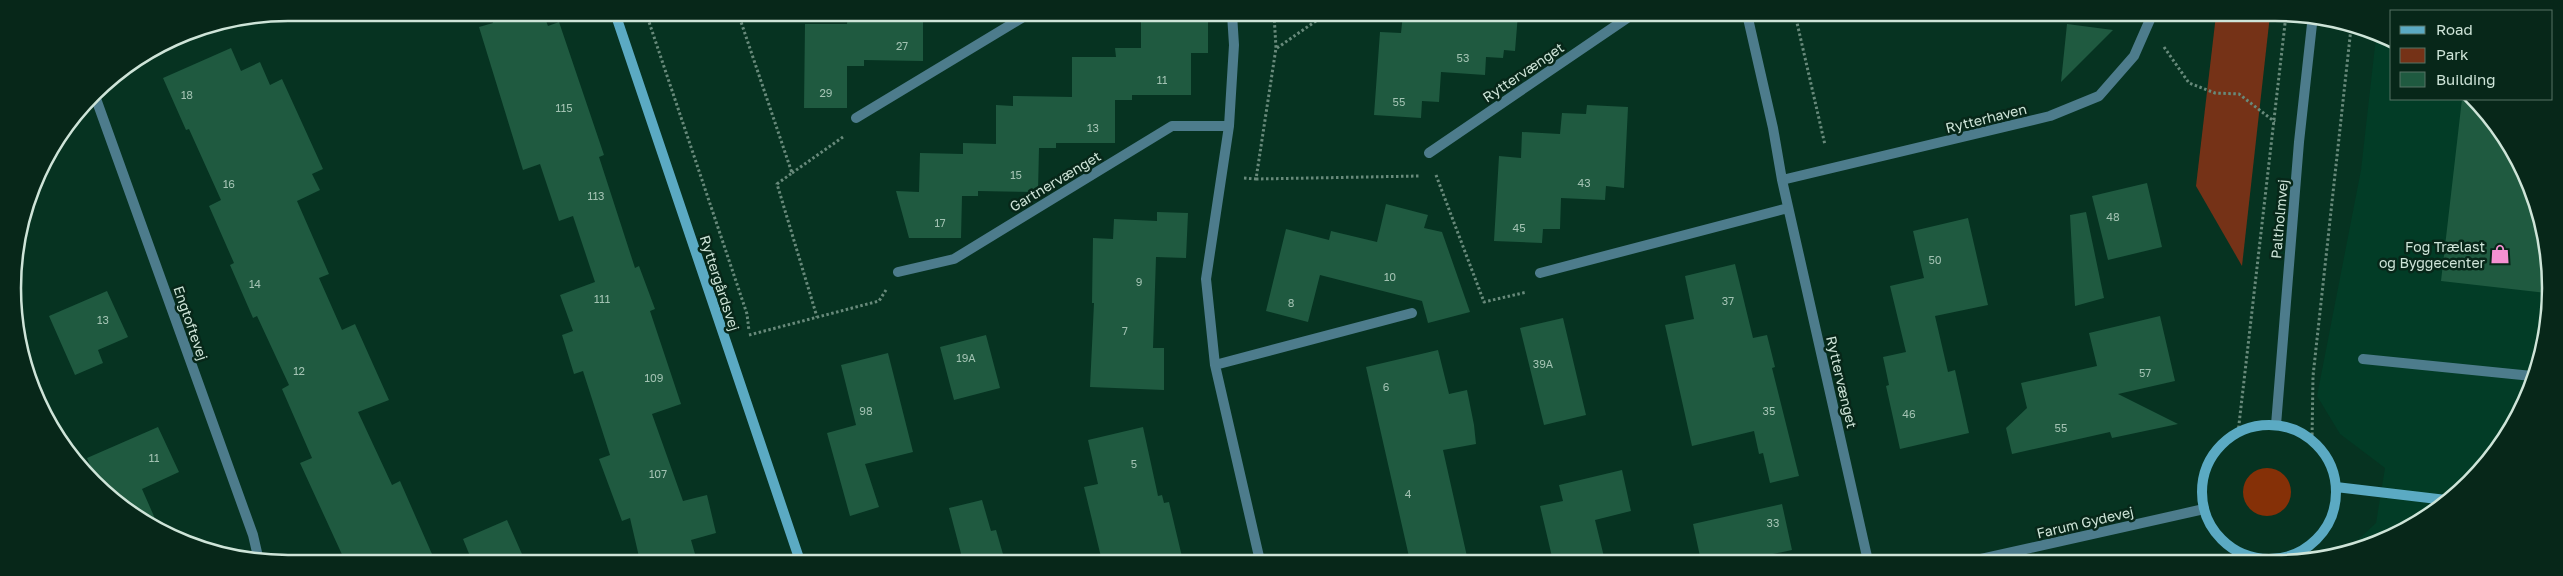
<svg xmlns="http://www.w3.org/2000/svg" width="2563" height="576" viewBox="0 0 2563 576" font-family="'Golos Text',sans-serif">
<rect width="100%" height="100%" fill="#063321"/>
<path fill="#023c26" d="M2376,37L2392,42V99H2469L2494,121L2541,217L2548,324L2522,410L2470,483L2397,535L2346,551L2376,523L2385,468L2340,434L2317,396L2361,170Z"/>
<path fill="#753217" d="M2216,15H2270L2242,266L2196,186Z"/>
<path fill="#853007" d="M2243 492a24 24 0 1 1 48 0a24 24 0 1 1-48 0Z"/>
<path fill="#1f5a40" d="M490,13H543L548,26L559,22L604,155L599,157L635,268L639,266L655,309L650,311L681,404L652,414L683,501L707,495L716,533L691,540L697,561H640L630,518L622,521L599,459L610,455L583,371L574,374L562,335L573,331L560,295L595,282L573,216L559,221L540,164L523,170L479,27L493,23Z
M923,13V61L864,60V66H847V108H804L805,24H847L848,15Z
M1141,14H1208V53H1191V95H1132V100H1115V143H1056V148H1039L1038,192L978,191V196H962L961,238H909L896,191L919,192L920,153L963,154V143L996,144V105L1013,106V96L1072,97V57H1116L1115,48H1141Z
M1403,14H1518L1515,51L1504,50L1503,58L1486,57L1485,75L1441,72L1439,102L1422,101L1421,118L1374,115L1380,32L1401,33Z
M2067,24L2113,30L2061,82Z
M231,48L241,71L260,62L270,85L282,79L323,169L312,174L320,190L297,201L329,274L319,278L342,330L355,324L389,400L358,412L392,485L400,481L435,561H345L300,463L312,458L282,389L289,385L257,316L253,318L230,265L234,263L209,206L221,200L189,129L186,130L163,78Z
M2462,99H2469L2494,121L2541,217L2546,293L2441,281Z
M1587,105L1628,107L1624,188L1606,186L1605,200L1561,198L1560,229H1543L1542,243L1494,241L1499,156L1521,158L1522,132L1560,134L1562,113L1586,114Z
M2147,183L2162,247L2108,260L2092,196Z
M1386,204L1428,215L1424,228L1442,232L1470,312L1428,323L1422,301L1320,275L1308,322L1266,311L1286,229L1329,240L1331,231L1377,242Z
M1157,212L1188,213L1186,258L1156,257L1153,348H1164V390L1090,387L1094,303H1092L1093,238L1113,239L1114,219L1157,221Z
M2086,212L2104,298L2075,306L2070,215Z
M1968,218L1988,305L1935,316L1948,372L1955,370L1969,433L1900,449L1886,386L1889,385L1883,357L1906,352L1890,286L1924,278L1913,231Z
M1735,264L1753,338L1767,335L1775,367L1772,368L1799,476L1770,483L1763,453L1759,454L1754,431L1692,446L1665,325L1694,319L1685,276Z
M107,291L128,337L98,350L103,363L75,375L49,316Z
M2160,316L2175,381L2118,394L2178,424L2112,438L2110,432L2012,454L2006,428L2027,408L2021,383L2097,366L2089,333Z
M1563,318L1586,415L1544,425L1520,328Z
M986,335L1000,388L954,400L940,347Z
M1438,350L1449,394L1467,390L1474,425L1476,444L1443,450L1468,561H1410L1366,367Z
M888,353L913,452L865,464L879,507L850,516L827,433L856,425L841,365Z
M158,427L179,472L142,489L160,530L150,527L83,468L90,465L87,458Z
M1143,427L1158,496L1162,495L1164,503L1169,502L1183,561H1102L1084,487L1098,484L1088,440Z
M1622,470L1631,511L1595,520L1605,561H1553L1540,506L1563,501L1559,485Z
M982,500L991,531L996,530L1005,561H963L949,508Z
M1782,504L1792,550L1739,561H1701L1693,524Z
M507,520L525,561H472L463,539Z"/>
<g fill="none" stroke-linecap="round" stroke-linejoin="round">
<path stroke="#688a7b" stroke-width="3" stroke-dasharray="2.5 2.5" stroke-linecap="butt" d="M646,13L747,314L749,331
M738,13L792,173L777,184L817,317
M1795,14L1825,145
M2164,47L2189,83L2215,93L2239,94L2275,122
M1277,48L1326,14
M792,173L843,137
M1436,175L1484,302L1527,292
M1244,178L1256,179L1276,48L1274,14
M1256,179L1420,176
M749,335L879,301L886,290
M2238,433L2286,15
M2312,440L2313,376L2351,28"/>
<path stroke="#4d7c8c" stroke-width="10" d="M2363,359L2532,376"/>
<path stroke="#4d7c8c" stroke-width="10" d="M1232,14L1234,45L1229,126L1206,279L1215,365L1260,561
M1747,14L1773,128L1782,180L1868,561
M95,96L253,535L259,561
M856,118L1030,13
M1429,153L1633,14
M1782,180L2050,116L2099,96L2134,56L2152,15
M898,272L954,259L1172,126H1229
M1540,273L1788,208
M1215,365L1412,313
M2276,425L2299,142L2313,15
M1972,561L2204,509"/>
<path stroke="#5baac3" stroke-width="10" d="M615,13L800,561
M2202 492a67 67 0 1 1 134 0a67 67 0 1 1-134 0Z
M2336,487L2446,500"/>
</g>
<defs>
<symbol id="shop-bare" viewBox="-9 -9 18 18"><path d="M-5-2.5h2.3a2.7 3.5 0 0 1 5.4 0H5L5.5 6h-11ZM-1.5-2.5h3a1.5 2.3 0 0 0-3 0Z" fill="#f591d2" stroke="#072719" stroke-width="2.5" paint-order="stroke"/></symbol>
</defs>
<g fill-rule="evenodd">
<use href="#shop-bare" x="2486" y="240" width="28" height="28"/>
</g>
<g text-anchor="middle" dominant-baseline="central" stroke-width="5" stroke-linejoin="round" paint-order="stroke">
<g font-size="11" fill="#a2c2b2">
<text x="902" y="45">27</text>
<text x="1463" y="57">53</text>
<text x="1162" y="79">11</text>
<text x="826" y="92">29</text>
<text x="187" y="94">18</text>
<text x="1399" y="101">55</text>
<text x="564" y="107">115</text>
<text x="1093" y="127">13</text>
<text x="1016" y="174">15</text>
<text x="1584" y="182">43</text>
<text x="229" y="183">16</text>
<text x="596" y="195">113</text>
<text x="2113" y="216">48</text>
<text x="940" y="222">17</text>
<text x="1519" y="227">45</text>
<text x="1935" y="259">50</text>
<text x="1390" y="276">10</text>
<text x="1139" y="281">9</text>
<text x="255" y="283">14</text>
<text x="602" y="298">111</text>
<text x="1728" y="300">37</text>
<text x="1291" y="302">8</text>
<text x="103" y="319">13</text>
<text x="1125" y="330">7</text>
<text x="966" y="357">19A</text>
<text x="1543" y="363">39A</text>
<text x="299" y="370">12</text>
<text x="2145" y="372">57</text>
<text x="654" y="377">109</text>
<text x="1386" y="386">6</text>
<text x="866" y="410">98</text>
<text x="1769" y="410">35</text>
<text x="1909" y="413">46</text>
<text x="2061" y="427">55</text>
<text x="154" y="457">11</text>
<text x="1134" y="463">5</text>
<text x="658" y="473">107</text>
<text x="1408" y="493">4</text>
<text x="1773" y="522">33</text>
</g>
<g font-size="14" fill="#cee4d8" stroke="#072719">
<text transform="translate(1523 72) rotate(-34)">Ryttervænget</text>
<text transform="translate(1986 118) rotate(-14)">Rytterhaven</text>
<text transform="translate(1055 181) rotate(-31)">Gartnervænget</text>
<text transform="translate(2279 219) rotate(-85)">Paltholmvej</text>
<text transform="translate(720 283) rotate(72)">Ryttergårdsvej</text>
<text transform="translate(191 323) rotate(71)">Engtoftevej</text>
<text transform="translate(1842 382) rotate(77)">Ryttervænget</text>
<text transform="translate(2085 522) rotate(-13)">Farum Gydevej</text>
</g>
<g font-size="14" fill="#cee4d8" stroke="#072719" text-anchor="end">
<text x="2485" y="246">Fog Trælast<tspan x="2485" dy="16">og Byggecenter</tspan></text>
</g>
</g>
<path d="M0 0H2563V576H0ZM288 21H2275A267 267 0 0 1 2542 288V288A267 267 0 0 1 2275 555H288A267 267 0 0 1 21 288V288A267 267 0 0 1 288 21Z" fill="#072719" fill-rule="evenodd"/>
<path fill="none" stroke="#cee4d8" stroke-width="2.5" d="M288 21H2275A267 267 0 0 1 2542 288V288A267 267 0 0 1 2275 555H288A267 267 0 0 1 21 288V288A267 267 0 0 1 288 21Z"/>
<rect x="2390" y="10" width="162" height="90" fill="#072719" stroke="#577365"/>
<rect x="2400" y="26" width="25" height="8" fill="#5baac3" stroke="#577365"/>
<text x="2436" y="35" font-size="15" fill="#cee4d8">Road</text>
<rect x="2400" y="48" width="25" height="15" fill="#753217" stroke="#577365"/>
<text x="2436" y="60" font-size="15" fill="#cee4d8">Park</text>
<rect x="2400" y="72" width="25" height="15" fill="#1f5a40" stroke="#577365"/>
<text x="2436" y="85" font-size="15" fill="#cee4d8">Building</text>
</svg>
